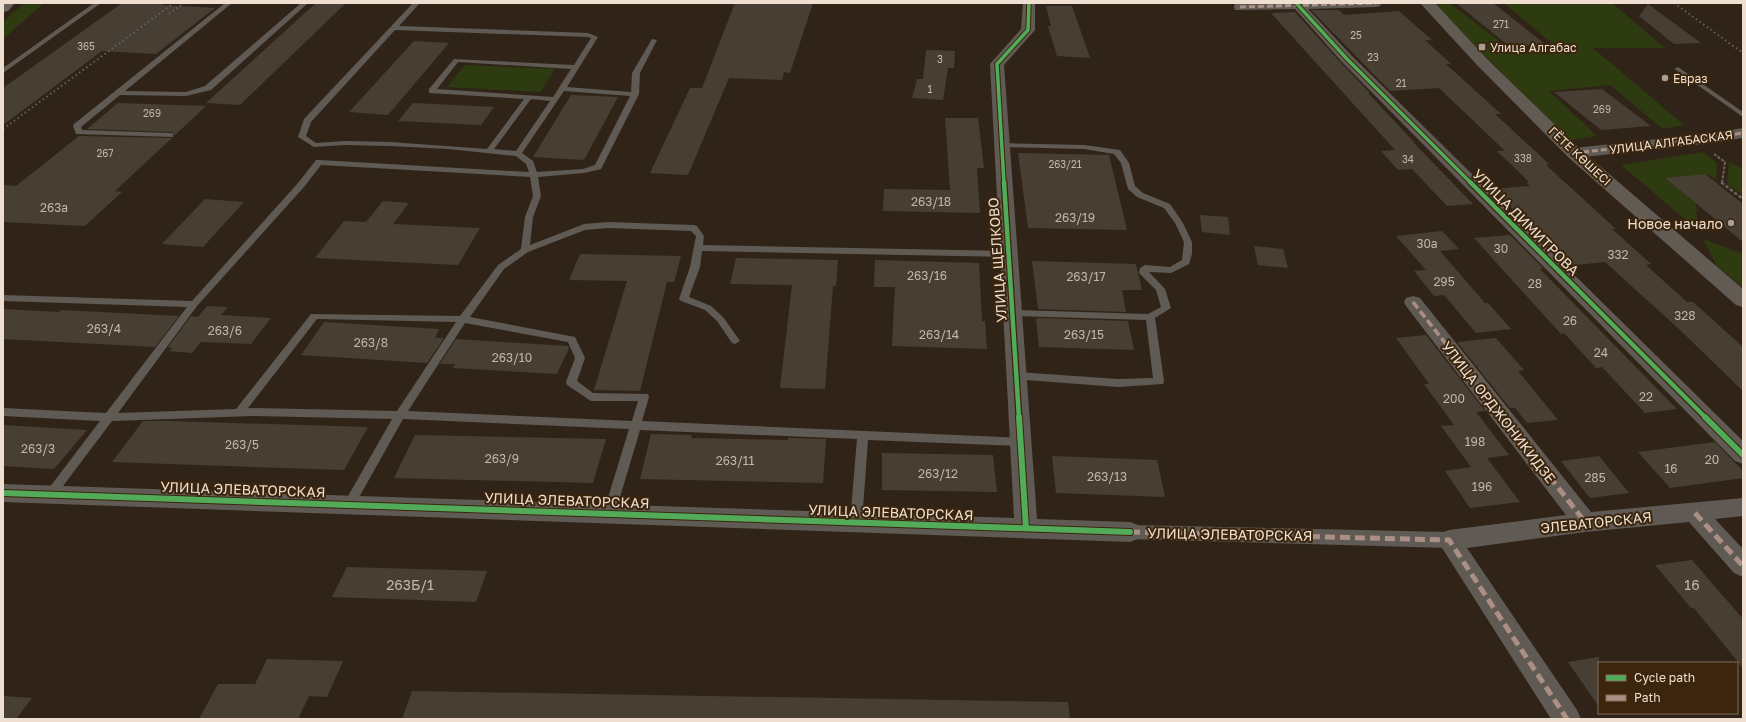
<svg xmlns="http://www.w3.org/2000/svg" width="1746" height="722" viewBox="0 0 1746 722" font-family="'Golos Text',sans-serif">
<rect width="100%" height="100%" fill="#302418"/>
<path fill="#2e3b10" d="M24,3H44L3,39V22Z
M1435,3H1449L1514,52L1554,45L1504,3H1612L1665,48H1593L1684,125L1663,129L1610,85L1549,91L1597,136L1570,140L1433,5Z
M465,65L555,69L540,92L447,87Z
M1703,152L1717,163L1716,179L1705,174L1665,178L1696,204L1697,219L1686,220L1621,165Z
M1729,162L1743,169V195L1727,184Z
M1703,239L1743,254V288L1717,266Z"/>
<path fill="#483f34" d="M122,3H165L162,5L215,8L156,54L102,51L3,125V88Z
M316,3H346L240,105L206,103Z
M735,3H813L790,73L784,72L782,80L729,78L688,175L650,173L690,88H702Z
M1456,3H1493L1545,44L1510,47Z
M1648,4L1701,43L1674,44L1639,16Z
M1046,6H1072L1090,58L1057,56L1048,26H1051Z
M1311,10H1339L1344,15L1399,11L1432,40H1425L1451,64H1446L1501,114H1495L1549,164L1546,165L1616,229H1612L1651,264L1646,265L1687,302H1693L1743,347V391L1679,329L1605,262L1567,266L1533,232H1536L1493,189L1530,186L1526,182H1529L1497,151H1505L1439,88L1390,91Z
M1295,12L1341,63L1370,93H1368L1414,142H1413L1473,204L1447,206L1412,169L1398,170L1381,151L1395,150L1271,13Z
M414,41L449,43L388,115L349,112Z
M926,50L955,51L954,68H948L943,100L912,98L917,79H923Z
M1602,89L1651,126L1601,130L1554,92Z
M571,95L618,97L584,160L533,157Z
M118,103L206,106L174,136L173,132L87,129Z
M413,103L494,107L481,125L398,121Z
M945,118H978L984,168H977L980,213L883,211L884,189L950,190Z
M79,136L172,138L115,191L122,192L85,226L3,222V185L16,186Z
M1018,153L1109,155L1127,230L1028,228Z
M1705,174L1743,204V242L1665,178Z
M205,199L244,202L203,247L162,244Z
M383,201L409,203L393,224L480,228L458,265L315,258L344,221L366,222Z
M1200,215L1228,217L1230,235L1202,232Z
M1442,231L1459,249L1440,251L1485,303H1488L1511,329L1476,333L1444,295L1434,296L1414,271L1426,270L1396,236Z
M1510,235L1543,268L1540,269L1677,409L1645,413L1602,367L1596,368L1564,333L1561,334L1474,238Z
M1254,246L1283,249L1288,268L1258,265Z
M580,254L681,256L674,282H667L640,391L594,390L627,281L569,280Z
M736,258L838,260L836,286H833L825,389L780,388L792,285L730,284Z
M875,260L979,263L982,321H985L987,349L892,346L895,287H874Z
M1032,261L1136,264L1142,290H1122L1126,312L1038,309Z
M207,306L228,307L221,315L271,318L251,344L201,342L192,353L169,351L173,348L168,347L191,316L198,317Z
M3,309L59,312L61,310L179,316L155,347L3,339Z
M1039,318L1128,321L1134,350L1039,347L1036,319Z
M324,322L439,329L435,338H444L427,363L301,355Z
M1426,335L1485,411L1476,412L1509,455L1487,458L1520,502L1470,508L1445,471L1471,467L1441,426L1454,425L1424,384H1429L1396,338Z
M1496,338L1524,370L1518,371L1558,420L1527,423L1515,408H1510L1457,342Z
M456,339L568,346L569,348L557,374L453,368L455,364H440Z
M143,421H168L368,427L344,470L112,462Z
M3,425L87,430L54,469L3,466Z
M651,434L692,435L691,438L788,440V438L826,439L823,483L640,479Z
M415,435L606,439L593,483L394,478Z
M1715,442L1743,471V478L1670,488L1638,452Z
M882,453L993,455L997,492L882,490Z
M1052,456L1157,460L1165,497L1056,493Z
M1599,456L1629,493L1590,498L1561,461Z
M1692,560L1743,619V668L1694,608H1691L1655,565Z
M347,567L487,571L476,602L332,597Z
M1599,657V707L1568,662Z
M267,659L343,661L327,697L309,696L298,719H199L218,684H255Z
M412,691L1068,702L1070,719H402Z
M3,696L32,698L16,719H3Z"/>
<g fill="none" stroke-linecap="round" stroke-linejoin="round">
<path stroke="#6b645e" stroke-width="2" stroke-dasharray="3 1.5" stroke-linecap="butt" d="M1714,154L1725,162L1722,183"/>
<path stroke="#6b645e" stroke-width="2.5" stroke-dasharray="3.5 2" stroke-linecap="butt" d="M1722,182V183L1743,199"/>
<path fill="#605a54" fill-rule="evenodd" d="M94,3H101L3,73V68Z
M225,3H232L125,91L186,92L205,86L301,3H308L211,90L186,96L120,95L81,127L82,130L170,133H173V137L76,134L73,126L74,124Z
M413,3H420L399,26L588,33L598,37L567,87L631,92L632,73L652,39L657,40L640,73L639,94L601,169L584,173L538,177L541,196L533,217L530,245L584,224L608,222L694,225L697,226L704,236L703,245L1009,251L1013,254L1009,257L702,251L700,267L689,297L711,306L723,317L740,341L735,344L732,343L717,321L705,310L681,301L679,299L690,267L696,236L691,231L608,228L585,230L528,252L504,269L470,317L575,337L585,358L577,381L593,393L648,394L649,397L642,421L1021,438L1025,439L1026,442L1025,445L1021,446L868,440L862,522L860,525L856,527L852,525L850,522L857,439L640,430L615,514L613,517L609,519L605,517L603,514L629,429L403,419L353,508L349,510L345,508L343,505L392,419L253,416L112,421L54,498L50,500L46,498L44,495L46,492L100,421L3,416V408L106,413L187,307L3,301V295L192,301L298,183L316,160H319L529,172L526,164L516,156L448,149L390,146L345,145L314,147L298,137L304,119ZM395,30L588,37L591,38L574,65L454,59L429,89V93L524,99L487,149L390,142L345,141L316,143L306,136L311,122ZM458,62L571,69L553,97L437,89ZM564,91L630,96L595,165L583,169L537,172L533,161L522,153ZM531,99L550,101L516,151L494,149ZM321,165L530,177L533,196L525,217L521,249L498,265L460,316L311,314L236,409L118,413L197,306L304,187ZM317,319L456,322L397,411L248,408ZM465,323L568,342L575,358L566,382L567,385L591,401H638L632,421L408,411Z
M1678,67L1743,112V117L1676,70L1674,69Z
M999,143L1084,145L1120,150L1129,163L1135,186L1143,193L1170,204L1183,223L1192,242V254L1189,264L1171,273L1149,272L1165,289L1171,308L1155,318L1164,381L1163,384L1118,387L1013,379L1012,376L1013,373L1017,372L1118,379L1153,378L1146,320L1013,316L1008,313L1013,310L1148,314L1161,307L1156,290L1139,273L1140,268L1145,265L1170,267L1182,260L1184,242L1175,223L1164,208L1137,197L1128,189L1121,163L1114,154L1084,149L1002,147H999Z"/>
<path fill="#605a54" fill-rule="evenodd" d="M1130,525L1449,532L1455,535L1458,540L1455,545L1449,548L1130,539L1124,537L1121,532L1124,527Z"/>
<path fill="#605a54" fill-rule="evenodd" d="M1023,3H1035V30L1004,65L1037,519L1130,522L1138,525L1142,532L1138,539L1130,542L3,502V484L1014,518L990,64L1021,29Z
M1240,3H1382L1380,6L1376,7L1308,9L1352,56L1743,441V464L1735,461L1342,62L1295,9L1235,10L1234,7L1235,4Z
M1743,128V138L1704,144L1574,158L1568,156L1566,153L1568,150L1574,148L1704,134Z
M1413,296L1420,298L1591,512L1743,498V516L1715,519L1743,549V577L1734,573L1689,522L1585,532L1467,548L1577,710L1581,719H1551L1437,540L1441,533L1449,530L1566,515L1406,306L1404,302L1406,298Z"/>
<path fill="#625b54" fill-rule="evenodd" d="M1420,3H1435L1487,59L1580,149L1743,289V307L1736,305L1568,157L1477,65Z"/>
<path fill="#6a625a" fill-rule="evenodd" d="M3,3H15L8,11L3,12Z"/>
<path stroke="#676059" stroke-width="2" stroke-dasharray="1.5 3" stroke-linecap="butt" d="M1674,3L1743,53
M169,14L184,3
M3,129L174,3"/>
<path stroke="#ac8f84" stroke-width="3" stroke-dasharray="6 3" stroke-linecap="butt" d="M1240,7L1376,3
M1574,153L1704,139L1743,133"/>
<path stroke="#ac8f84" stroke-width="3.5" stroke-dasharray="8 3.5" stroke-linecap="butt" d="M1413,302L1504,418"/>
<path stroke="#ac8f84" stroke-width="5" stroke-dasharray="10 5" stroke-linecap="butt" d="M1503,417L1585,522
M1695,513L1743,566
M1130,532L1449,540L1567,719"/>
<defs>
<path id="cycleway-far2" d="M1296,3L1347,59L1471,183
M1004,183L997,64L1028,30L1029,3"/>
<path id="cycleway-far1" d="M1004,182L1019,418
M1470,182L1706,418"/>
<path id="cycleway" d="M1019,417L1026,528
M1705,417L1743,455
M3,493L1130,532"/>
</defs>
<use href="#cycleway-far2" stroke="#3b250d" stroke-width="5.5"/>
<use href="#cycleway-far1" stroke="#3b250d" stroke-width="7"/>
<use href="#cycleway" stroke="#3b250d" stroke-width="8"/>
<use href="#cycleway-far2" stroke="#51ab58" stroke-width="3.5"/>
<use href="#cycleway-far1" stroke="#51ab58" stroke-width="4.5"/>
<use href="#cycleway" stroke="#51ab58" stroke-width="6"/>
</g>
<g fill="#ac9e90" stroke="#3b250d" stroke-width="1.5">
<rect x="1478" y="43" width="8" height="8" rx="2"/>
<circle cx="1665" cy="78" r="4"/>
<circle cx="1731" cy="223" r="4"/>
</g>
<g text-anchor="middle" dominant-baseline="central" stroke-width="4" stroke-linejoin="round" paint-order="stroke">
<g font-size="10" fill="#c4b7aa">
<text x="1501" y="24">271</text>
<text x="1356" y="35">25</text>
<text x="86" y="46">365</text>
<text x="1373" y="57">23</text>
<text x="940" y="59">3</text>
<text x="1401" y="83">21</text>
<text x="930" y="89">1</text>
<text x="1602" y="109">269</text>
<text x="152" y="113">269</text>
<text x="105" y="153">267</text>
<text x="1523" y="158">338</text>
<text x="1408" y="159">34</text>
<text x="1065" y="164">263/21</text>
</g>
<g font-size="12" fill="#eedfd1" stroke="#3b250d" text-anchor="start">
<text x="1490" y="47">Улица Алгабас</text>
<text x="1673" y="78">Евраз</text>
</g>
<g font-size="12" fill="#eedfd1" stroke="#3b250d">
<text transform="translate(1671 142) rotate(-7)">УЛИЦА АЛГАБАСКАЯ</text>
<text transform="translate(1580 156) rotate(43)">ГЁТЕ КӨШЕСІ</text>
</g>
<g font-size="12" fill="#c4b7aa">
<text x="931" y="201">263/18</text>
<text x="54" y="207">263а</text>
<text x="1075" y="217">263/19</text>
<text x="1427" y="243">30а</text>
<text x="1501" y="248">30</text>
<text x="1618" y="254">332</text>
<text x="927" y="275">263/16</text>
<text x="1086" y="276">263/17</text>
<text x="1444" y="281">295</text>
<text x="1535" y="283">28</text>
<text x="1685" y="315">328</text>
<text x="1570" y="320">26</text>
<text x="104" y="328">263/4</text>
<text x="225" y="330">263/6</text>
<text x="939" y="334">263/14</text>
<text x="1084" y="334">263/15</text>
<text x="371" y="342">263/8</text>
<text x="1601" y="352">24</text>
<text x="512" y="357">263/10</text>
<text x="1646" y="396">22</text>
<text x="1454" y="398">200</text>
<text x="1475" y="441">198</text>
<text x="242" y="444">263/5</text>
<text x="38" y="448">263/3</text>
<text x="502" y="458">263/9</text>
<text x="1712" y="459">20</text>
<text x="735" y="460">263/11</text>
<text x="1671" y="468">16</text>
<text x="938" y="473">263/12</text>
<text x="1107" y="476">263/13</text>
<text x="1595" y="477">285</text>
<text x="1482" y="486">196</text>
</g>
<g font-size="14" fill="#eedfd1" stroke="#3b250d">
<text transform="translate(1526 222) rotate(45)">УЛИЦА ДИМИТРОВА</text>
<text transform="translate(997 260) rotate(-94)">УЛИЦА ЩЕЛКОВО</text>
<text transform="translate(1499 412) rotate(52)">УЛИЦА ОРДЖОНИКИДЗЕ</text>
<text transform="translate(243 489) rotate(2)">УЛИЦА ЭЛЕВАТОРСКАЯ</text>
<text transform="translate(567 500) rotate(2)">УЛИЦА ЭЛЕВАТОРСКАЯ</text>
<text transform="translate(891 512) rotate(2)">УЛИЦА ЭЛЕВАТОРСКАЯ</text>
<text transform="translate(1596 522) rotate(-6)">ЭЛЕВАТОРСКАЯ</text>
<text transform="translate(1230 534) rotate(1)">УЛИЦА ЭЛЕВАТОРСКАЯ</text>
</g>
<g font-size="14" fill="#eedfd1" stroke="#3b250d" text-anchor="end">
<text x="1723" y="223">Новое начало</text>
</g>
<g font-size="14" fill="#c4b7aa">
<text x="410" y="584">263Б/1</text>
<text x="1692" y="584">16</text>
</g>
</g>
<rect width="1746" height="722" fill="none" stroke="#eedfd1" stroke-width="8"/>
<rect x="1598" y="662" width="140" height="52" fill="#3b250d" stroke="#836f5b"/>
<rect x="1606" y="675" width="20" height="6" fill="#51ab58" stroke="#836f5b"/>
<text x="1634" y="682" font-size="12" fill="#eedfd1">Cycle path</text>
<rect x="1606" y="695" width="20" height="6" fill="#ac8f84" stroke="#836f5b"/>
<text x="1634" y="702" font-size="12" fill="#eedfd1">Path</text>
</svg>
